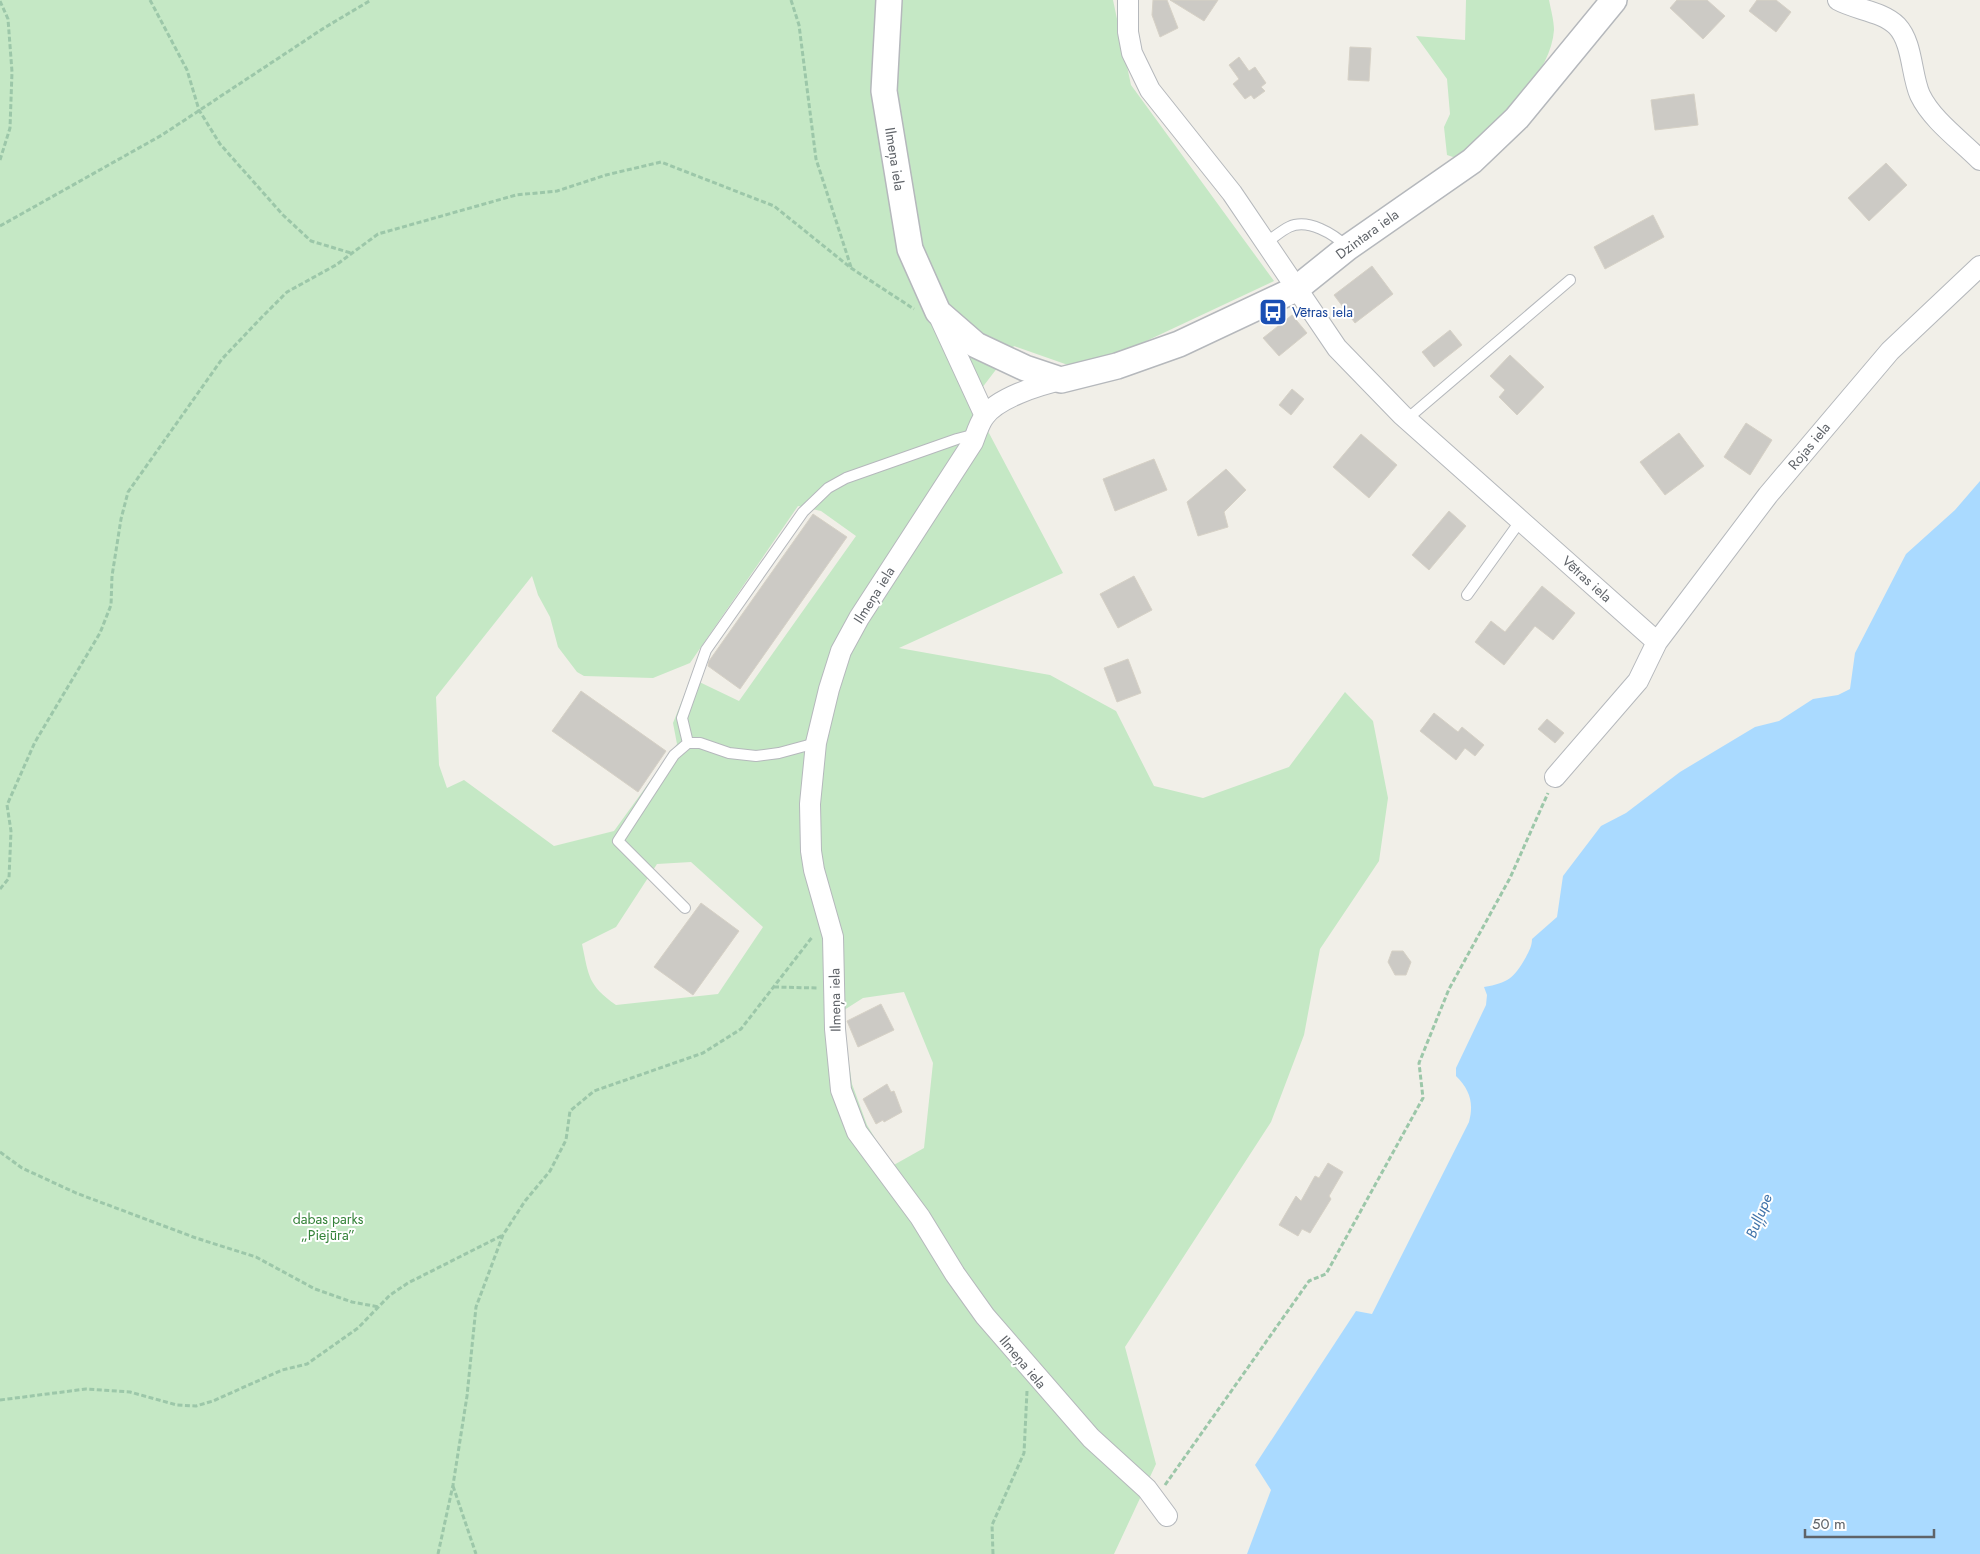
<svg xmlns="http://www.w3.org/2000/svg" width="1980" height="1554" viewBox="0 0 1980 1554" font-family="Jost,sans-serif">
<rect width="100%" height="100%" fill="#f1efe8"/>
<path fill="#c5e8c5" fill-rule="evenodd" d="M0,0H1113L1131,85L1274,281L1110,358L1068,365L1014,346L972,401L1063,573L899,648L1050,675L1116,711L1154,786L1203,798L1289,767L1345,692L1373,721L1388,798L1379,861L1320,949L1304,1035L1271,1122L1125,1347L1156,1464L1114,1554H0ZM798,506L821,511L856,536L739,701L691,678L673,723L677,744L614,831L554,846L464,780L447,788L439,765L436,697L532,576L538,595L550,617L558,647L577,672L584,676L653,678L690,663ZM691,862L763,927L718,994L616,1005C588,985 589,977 582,944L616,927L657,864ZM904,992L933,1063L924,1148L892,1166L867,1125L852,1084L841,1012L863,998Z
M1466,0H1549C1551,10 1554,21 1554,30C1551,77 1492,131 1456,158L1447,155L1444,127L1450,114L1447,79L1416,36L1465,40Z"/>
<path fill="#aadaff" d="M1980,481V1554H1247L1271,1490L1255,1465L1356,1311L1372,1314L1469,1122C1474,1103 1470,1090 1456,1076V1068L1486,1005L1487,995L1484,987C1508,983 1514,978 1526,957C1529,951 1532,946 1532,939L1557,917L1563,876L1601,826L1626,813L1680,772L1755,727L1779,721L1813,699L1838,695L1850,689L1855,653L1906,554L1955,510Z"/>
<path fill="#cccac5" stroke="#d6d1c6" d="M1153,0H1167L1178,28L1160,37L1152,15Z
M1170,0H1218L1204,21Z
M1677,0H1707L1725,16L1703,39L1670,8Z
M1757,0H1776L1791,12L1776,32L1749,11Z
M1350,47L1371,48L1369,81L1348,80Z
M1239,57L1249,71L1255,67L1266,83L1261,87L1265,91L1254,99L1251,95L1245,99L1233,84L1239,79L1229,65Z
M1694,94L1698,125L1655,130L1651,100Z
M1886,163L1907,185L1869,221L1848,198Z
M1653,215L1664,237L1605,269L1594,247Z
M1372,266L1393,294L1355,323L1334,295Z
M1292,315L1307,333L1279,356L1263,338Z
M1450,330L1462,345L1434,367L1422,352Z
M1510,355L1544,387L1517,415L1499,397L1505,390L1490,376Z
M1292,389L1304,399L1291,415L1279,405Z
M1746,423L1772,440L1750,475L1724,457Z
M1679,433L1704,466L1665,495L1640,462Z
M1361,434L1397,465L1369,498L1333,467Z
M1154,459L1167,490L1115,511L1103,479Z
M1226,469L1246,490L1224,512L1228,527L1198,536L1187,502Z
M1449,511L1466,526L1429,570L1412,555Z
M813,514L847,537L740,689L708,666L709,661Z
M1134,576L1152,610L1118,628L1100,594Z
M1542,586L1575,613L1553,640L1535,626L1504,665L1475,642L1491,621L1505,632Z
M1128,659L1141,693L1117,702L1104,668Z
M581,691L666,751L638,792L552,731Z
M1434,713L1458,732L1462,727L1484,745L1475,756L1465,748L1456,760L1420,731Z
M1547,719L1564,733L1555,743L1538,729Z
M701,903L739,931L693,995L654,967Z
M1392,951H1403L1411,962L1406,975H1395L1388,962Z
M881,1004L894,1030L858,1047L847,1021Z
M887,1084L891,1092L894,1091L902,1112L884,1122L883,1120L876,1124L863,1099Z
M1328,1163L1343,1172L1329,1196L1331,1199L1310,1233L1302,1229L1298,1236L1279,1225L1296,1196L1301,1201L1315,1176L1319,1178Z"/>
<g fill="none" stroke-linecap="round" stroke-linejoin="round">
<defs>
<path id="service" d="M1265,243C1273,238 1281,231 1289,227C1308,218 1334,234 1347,247
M1407,419L1570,280
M1467,595L1521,520
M688,743L682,718L706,650L803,512L828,488L846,478L957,439L976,434
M685,908L618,841L674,755L688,743H700L729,753L756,756L779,753L816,743"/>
<path id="minor" d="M1128,0V32L1132,53L1150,90L1232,193L1337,348L1402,415L1657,642
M1838,0C1856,10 1882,11 1897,26C1913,43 1911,75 1920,95C1932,120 1960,140 1980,160
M938,314L985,416
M1061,380C1039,385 997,398 984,417C979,424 976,434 973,442L859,618L841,651L829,689L816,743L810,804L811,851L814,870L833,937L835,1029L841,1090L857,1132L920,1217L955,1274L985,1316L1091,1438L1147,1489L1167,1516
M1555,777L1638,681L1657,642L1768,495L1890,351L1980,266"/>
<path id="tertiary" d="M889,0L884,91L910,249L938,312L976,345L1025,368L1061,380L1117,366L1179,344L1296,289L1347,248L1472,161L1517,118L1614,0"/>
</defs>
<use href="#service" stroke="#b5b8bc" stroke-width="12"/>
<use href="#minor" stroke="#b5b8bc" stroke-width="22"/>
<use href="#tertiary" stroke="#b5b8bc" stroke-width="28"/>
<path stroke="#9cc7a9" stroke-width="3" stroke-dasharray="5 2.5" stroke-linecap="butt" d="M150,0L187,70L199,110L220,144L283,215L311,241L351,253
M791,0L799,25L816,159L851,267
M0,1L8,19L12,72L10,128L0,160
M0,226L162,135L324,28L371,0
M0,889L9,878L11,831L7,805L35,742L100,633L111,605L112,576L121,519L128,492L222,359L261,318L287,292L336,265L378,234L516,195L557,191L606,175L661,162L774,206L851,268L914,309
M774,987L817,988
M0,1152L22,1168L76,1193L196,1238L256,1257L315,1289L352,1302L379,1307
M0,1400L86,1389L130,1392L177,1405L196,1406L213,1401L282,1370L307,1364L358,1328L390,1295L408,1283L503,1235
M1165,1485L1309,1281L1326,1274L1423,1098L1419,1063L1449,989L1510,878L1548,793
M453,1486L476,1554
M438,1554L453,1485L467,1396L476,1307L503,1235L525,1201L550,1171L566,1140L570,1111L594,1091L703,1053L741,1029L813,936
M993,1554L992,1525L1024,1453L1027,1391"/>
<use href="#service" stroke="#fff" stroke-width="10"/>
<use href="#minor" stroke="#fff" stroke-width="20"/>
<use href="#tertiary" stroke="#fff" stroke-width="25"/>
</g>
<defs>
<symbol id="bus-square" viewBox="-11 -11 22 22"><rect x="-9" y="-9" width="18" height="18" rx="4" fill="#1a4fb4" stroke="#fff"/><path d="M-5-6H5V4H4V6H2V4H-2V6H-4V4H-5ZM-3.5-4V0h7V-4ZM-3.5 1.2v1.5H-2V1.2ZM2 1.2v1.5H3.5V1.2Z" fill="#fff"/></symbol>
</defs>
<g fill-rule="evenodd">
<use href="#bus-square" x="1257" y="296" width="32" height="32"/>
</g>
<g text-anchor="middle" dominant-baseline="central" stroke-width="4" stroke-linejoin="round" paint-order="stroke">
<g font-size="14" fill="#5f6368" stroke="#fff">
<text transform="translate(895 159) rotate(81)">Ilmeņa iela</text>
<text transform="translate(1367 234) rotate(-36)">Dzintara iela</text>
<text transform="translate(1809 446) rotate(-50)">Rojas iela</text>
<text transform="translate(1587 579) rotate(42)">Vētras iela</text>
<text transform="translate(874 595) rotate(-58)">Ilmeņa iela</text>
<text transform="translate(835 1000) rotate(-91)">Ilmeņa iela</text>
<text transform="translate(1023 1362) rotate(50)">Ilmeņa iela</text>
</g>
<g font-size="14" fill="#164399" stroke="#fff" text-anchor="start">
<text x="1292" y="312">Vētras iela</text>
</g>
<g font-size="14" fill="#348238" stroke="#fff">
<text x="328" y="1219">dabas parks<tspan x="328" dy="16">„Piejūra”</tspan></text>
</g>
<g font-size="15" font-style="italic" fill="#4174aa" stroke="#fff">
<text transform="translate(1759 1216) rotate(-68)">Buļļupe</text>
</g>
</g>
<path d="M1805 1529v8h129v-8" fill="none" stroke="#5f6368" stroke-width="2.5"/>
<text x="1812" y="1529" font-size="15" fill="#5f6368" stroke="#ffffff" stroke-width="4" paint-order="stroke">50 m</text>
</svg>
